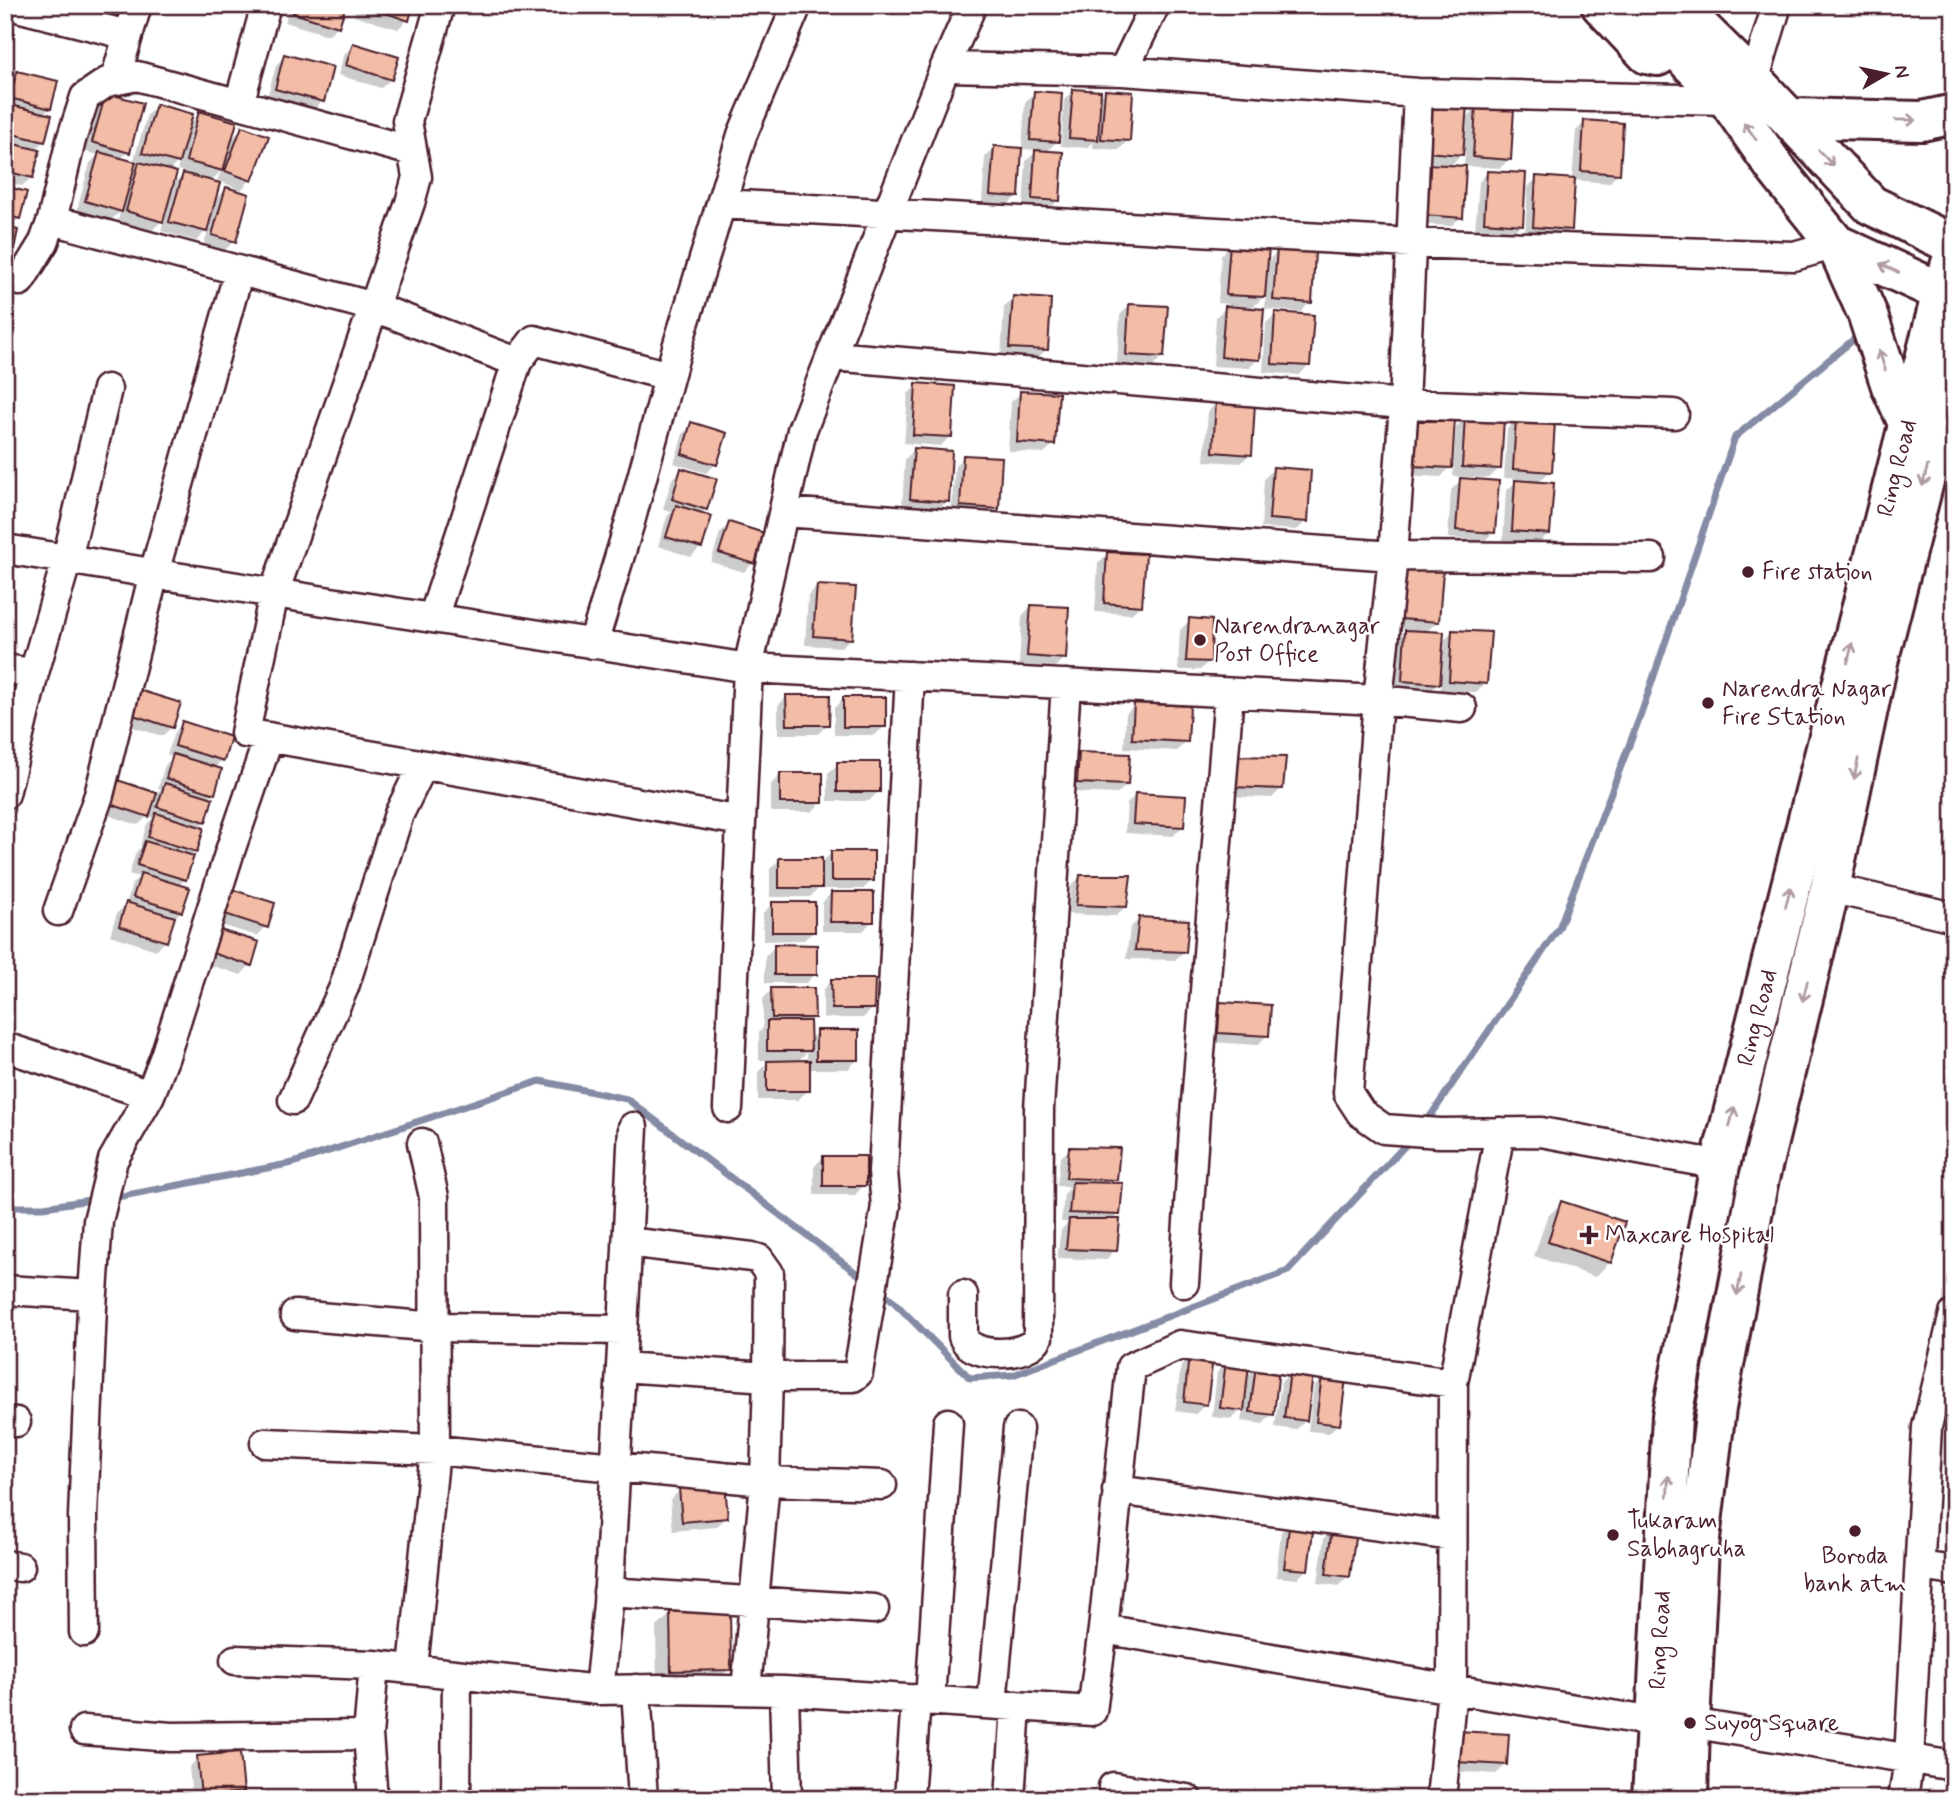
<svg xmlns="http://www.w3.org/2000/svg" width="1959" height="1804" viewBox="0 0 1959 1804" font-family="Mynerve,sans-serif">
<rect width="100%" height="100%" fill="#fff"/>
<filter id="ink" filterUnits="userSpaceOnUse"><feTurbulence type="fractalNoise" baseFrequency=".0143" numOctaves="2"/><feDisplacementMap in="SourceGraphic" scale="14" xChannelSelector="R" yChannelSelector="G"/><feConvolveMatrix kernelMatrix="1 2 1 2 8 2 1 2 1" color-interpolation-filters="sRGB"/></filter>
<g filter="url(#ink)">
<path fill="#0003" fill-rule="evenodd" d="M290,5L344,6L338,26L328,35L285,22Z
M357,5H411L407,20L398,29L354,16Z
M354,45L391,79L381,88L338,75L344,54Z
M285,56L322,101L313,111L267,98L276,65Z
M18,73L50,108L43,114L44,141L34,151L32,177L22,186L5,182L6,84Z
M1073,91L1099,98L1105,92L1128,140L1119,150L1093,148V141L1087,148L1061,146L1064,100Z
M1034,93L1057,141L1046,153L1058,200L1049,210L1023,208L1026,161L1038,150L1022,149L1025,102Z
M106,95L128,152L120,159L133,163L147,115L156,106L188,125L200,113L230,141L243,128L250,180L241,190L219,181L213,202L226,189L234,241L225,250L204,244L209,228L196,241L161,231L165,218L152,230L118,221L120,212L111,220L77,210L90,163L98,155L84,151L97,104ZM180,160L177,170L186,172L171,187L168,172ZM134,163L140,164L131,172ZM221,171L216,184L210,182Z
M1477,108L1509,159L1500,168L1464,166L1461,217L1451,226L1415,224L1438,163L1416,161ZM1465,151L1464,168L1449,167Z
M1585,122L1618,173L1609,183L1573,180L1570,229L1561,238L1525,236L1528,187L1537,178L1572,180L1576,131Z
M994,147L1017,196L1008,205L982,203L985,157Z
M1488,172L1521,224L1512,233L1475,231L1479,182Z
M5,188L19,218L8,229L10,257L5,262Z
M1231,245L1266,263L1277,251L1310,302L1301,312L1265,309L1266,294L1251,309L1258,359L1249,368L1213,366L1216,317L1229,304L1218,303L1221,255Z
M1014,298L1046,349L1037,359L1001,357L1004,307Z
M1130,305L1162,357L1153,366L1117,364L1120,315Z
M1276,314L1309,365L1299,375L1263,372L1266,323Z
M917,385L950,436L941,446L904,443L908,394Z
M1021,393L1054,444L1044,453L1008,451L1011,402Z
M1217,402L1250,454L1241,463L1204,461L1208,412Z
M1466,418L1499,469L1489,478L1453,476L1456,427Z
M1453,419L1450,467L1441,477L1404,475Z
M1517,420L1550,471L1537,484L1549,533L1539,543L1503,540L1506,491L1519,479L1504,478L1507,429Z
M692,424L716,464L706,473L674,463L683,434Z
M914,450L947,501L938,510L902,508L905,459Z
M964,456L997,508L988,517L951,515L955,466Z
M1273,469L1306,521L1297,530L1261,528L1264,479Z
M682,470L705,509L700,515L701,547L691,557L658,546L667,517L672,511L663,509L672,479Z
M1461,480L1494,532L1484,541L1448,538L1451,490Z
M729,524L753,563L744,572L711,562L720,533Z
M1108,554L1141,605L1131,614L1095,612L1098,563Z
M1395,579L1438,621L1425,633L1441,643L1453,632L1486,683L1476,692L1440,690L1441,681L1429,692L1393,690L1396,641L1408,629L1392,628Z
M817,586L851,638L841,647L805,645L808,596Z
M1031,606L1064,658L1055,667L1019,665L1022,616Z
M1190,620L1209,661L1200,670H1178L1180,630Z
M787,696L828,724L818,734H778V706Z
M844,698L885,726L875,735H834V708Z
M123,699L172,727L162,736L116,722Z
M1135,704L1186,741L1177,751L1124,748L1126,714Z
M183,723L222,760L214,768L213,793L208,798L205,821L198,828L195,851L190,856L185,879L178,886L181,911L172,920L166,941L156,950L110,935L117,913L126,905L132,884L139,877L129,874L136,852L142,846H140L147,824L153,818L148,816L138,825L93,810L99,788L156,794L161,789L158,788L165,765L173,757L167,755L174,733Z
M1080,753L1127,785L1117,794L1069,792L1071,763Z
M838,764L879,791L869,801H828V773Z
M1226,768L1282,788L1272,798L1224,796Z
M781,774L821,802L812,812H771V784Z
M1136,794L1183,826L1173,836L1125,833L1127,804Z
M832,852L873,880L863,889H822V885L810,897H770V869L779,860L820,864Z
M1080,877L1126,906L1116,916L1068,914L1071,886Z
M831,893L872,921L863,931H822V903Z
M218,899L266,927L257,936L211,922Z
M773,903L814,931L804,940L763,941V913Z
M1139,919L1184,951L1175,960L1126,959L1130,928Z
M211,929L250,965L241,975L194,960Z
M775,946L815,974L806,983H765V956Z
M832,980L873,1008L863,1018H823V990Z
M772,989L813,1017L809,1021V1040L817,1032L857,1060L848,1069H808V1090L798,1100H758V1072L770,1060H759V1032L763,1028V999ZM807,1052V1062H797Z
M1220,1004L1267,1035L1258,1045L1210,1042L1211,1013Z
M1070,1149L1115,1179L1109,1184L1118,1214L1111,1221L1115,1250L1106,1260L1057,1258L1061,1230L1069,1222H1061L1064,1194L1070,1187L1057,1186L1060,1158Z
M823,1157L864,1185L855,1195H814V1167Z
M1561,1203L1610,1262L1595,1277L1534,1256L1547,1217Z
M1190,1357L1205,1404L1196,1414L1175,1411L1181,1366Z
M1227,1363L1246,1377L1256,1367L1272,1414L1263,1424L1241,1421L1243,1409L1232,1419L1212,1417L1217,1372Z
M1290,1373L1306,1420L1296,1430L1275,1427L1281,1382Z
M1323,1377L1338,1424L1329,1433L1308,1431L1314,1386Z
M680,1490L726,1518L716,1527L673,1531L670,1500Z
M1291,1522L1306,1570L1297,1579L1276,1577L1281,1532Z
M1333,1529L1348,1576L1339,1586L1318,1583L1324,1538Z
M670,1614L729,1669L715,1683L657,1685L656,1628Z
M1449,1742L1506,1765L1496,1774L1448,1771Z
M198,1758L243,1791L235,1799H192L189,1767Z"/>
<g fill="none" stroke-linecap="round" stroke-linejoin="round">
<path stroke="#858ba5" stroke-width="7" d="M1425,1124L1559,928L1641,714L1735,437L1853,340
M112,1198L293,1163L540,1081L627,1099L867,1281
M5,1207H44L96,1199
M879,1290L889,1297L970,1378L1013,1375L1288,1271L1412,1138"/>
</g>
<path fill="#f2bca6" stroke="#4a1f2b" stroke-width="2" d="M295,5H346L339,27L293,13Z
M363,5H413L409,21Z
M353,43L399,57L392,80L346,65Z
M284,54L333,67L324,102L275,89Z
M5,65L12,67L5,94Z
M17,71L58,81L51,109L10,98Z
M1073,89L1101,91L1098,140L1069,138Z
M1105,90L1133,92L1130,141L1101,139Z
M1034,91L1062,93L1059,142L1030,140Z
M106,93L143,103L130,153L92,142Z
M1428,101L1467,104L1463,155L1425,152Z
M156,104L193,114L179,163L142,153Z
M11,105L52,115L45,142L5,132Z
M1476,106L1514,108L1511,160L1473,157Z
M199,111L237,122L223,171L186,161Z
M1584,120L1623,123L1620,174L1581,171Z
M242,126L269,136L252,181L225,171Z
M5,142L40,150L33,178L5,171Z
M994,146L1022,148L1019,197L990,195Z
M1035,150L1063,152L1060,201L1032,199Z
M99,152L136,162L122,212L85,201Z
M139,162L177,172L163,222L126,211Z
M1427,164L1466,166L1463,218L1424,215Z
M1487,171L1526,173L1523,225L1484,222Z
M183,173L220,183L207,232L169,222Z
M1536,176L1575,179L1572,230L1533,227Z
M5,186L27,192L20,219L5,215Z
M226,187L249,194L236,242L212,235Z
M5,227L18,230L12,258L5,256Z
M1230,243L1269,246L1265,297L1226,295Z
M1277,249L1315,252L1312,303L1273,300Z
M1013,296L1051,299L1048,350L1009,348Z
M1129,304L1168,306L1164,357L1126,355Z
M1225,306L1264,309L1260,360L1221,357Z
M1275,312L1314,315L1310,366L1272,364Z
M916,383L955,386L952,437L913,435Z
M1020,391L1059,393L1055,445L1017,442Z
M1216,400L1255,403L1252,455L1213,452Z
M1416,414L1455,417L1452,468L1413,466Z
M1465,416L1504,418L1501,469L1462,467Z
M1516,418L1555,421L1552,472L1513,469Z
M691,422L727,433L717,465L682,454Z
M914,448L952,451L949,502L910,499Z
M963,455L1002,457L999,509L960,506Z
M1273,467L1311,470L1308,522L1269,519Z
M681,468L717,479L707,510L672,499Z
M1460,478L1499,481L1495,533L1456,530Z
M1515,480L1554,483L1550,534L1512,531Z
M676,505L712,516L702,548L666,537Z
M729,522L764,533L755,564L719,553Z
M1107,552L1146,554L1142,606L1104,603Z
M1404,568L1443,570L1439,622L1400,619Z
M817,585L856,587L852,639L813,636Z
M1031,605L1069,607L1066,659L1027,656Z
M1189,618L1212,620L1211,662L1186,661Z
M1405,630L1444,632L1440,684L1402,681Z
M1452,630L1491,632L1487,684L1449,681Z
M132,688L181,703L173,728L124,712Z
M786,695H830L829,725H787Z
M843,697H886V727H843Z
M1134,703L1190,706L1188,742L1132,739Z
M182,721L231,737L224,761L175,746Z
M1079,752L1130,754L1128,785L1077,783Z
M173,754L222,769L215,794L166,778Z
M1235,756L1286,757L1283,789L1232,787Z
M837,762H880V792H837Z
M780,773H823V803H780Z
M108,777L157,793L149,817L101,801Z
M165,783L213,798L206,822L157,807Z
M1135,793L1186,796L1184,827L1133,824Z
M156,813L204,828L197,852L148,837Z
M145,841L194,856L186,880L137,865Z
M831,851H874V881H831Z
M779,858H822V888H779Z
M141,873L190,888L182,912L133,897Z
M1080,875H1131L1127,907L1076,905Z
M227,888L275,903L268,928L219,912Z
M831,892H874V922H830Z
M126,902L175,917L167,942L119,926Z
M772,902H815V932H772Z
M1139,917L1189,920L1186,952L1135,950Z
M210,927L259,942L252,966L203,950Z
M774,944L817,945V975H774Z
M831,979H875L874,1009H832Z
M771,988H814L815,1018H772Z
M1220,1002L1271,1005L1269,1036L1218,1033Z
M767,1021H810L811,1051H767Z
M816,1030H859V1060H816Z
M810,1060V1091H767V1061Z
M1069,1147L1120,1148L1117,1180L1066,1178Z
M823,1156H866V1186H823Z
M1072,1182L1123,1183L1120,1215L1069,1213Z
M1561,1201L1625,1222L1611,1263L1548,1242Z
M1069,1219H1120L1117,1251L1066,1249Z
M1189,1355L1213,1358L1207,1405L1184,1402Z
M1226,1361L1249,1364L1244,1411L1220,1408Z
M1256,1365L1279,1368L1274,1415L1250,1412Z
M1290,1371L1313,1374L1307,1421L1284,1418Z
M1322,1375L1346,1378L1340,1425L1316,1422Z
M725,1484L728,1518L682,1522L679,1488Z
M1290,1520L1314,1523L1308,1570L1284,1568Z
M1332,1527L1356,1530L1350,1577L1326,1574Z
M730,1611L731,1670L671,1671L670,1612Z
M1458,1731L1509,1734L1507,1765L1456,1762Z
M240,1752L244,1792L201,1796L197,1756Z
M1453,1795L1504,1798V1799H1452Z"/>
<g fill="none" stroke-linecap="round" stroke-linejoin="round">
<defs>
<path id="street" d="M9,5L128,35
M440,5L407,121L417,177L410,203L274,593L748,668L728,1108
M945,67L972,5
M1123,71L1155,5
M115,80L137,5
M1754,81L1777,5
M1418,93L1404,404L1393,556L1378,700L748,668L802,430L945,67L1123,71L1418,93L1728,100
M239,104L266,5
M721,204L1410,243L1794,256L1836,244
M52,220L374,307L517,362L433,618
M5,278L20,281L44,242L52,220L71,140L85,97L107,82L137,76L412,151
M832,356L1404,404L1674,414
M517,362L534,340L669,376
M784,512L1393,556L1651,558
M5,549L274,593L245,733L741,821
M593,644L630,522L678,344L742,135L797,5
M5,669L34,673
M1462,708L1378,700L1348,1093L1361,1113L1384,1129L1440,1133L1541,1132L1720,1165
M5,794L34,673L67,559L107,389
M1830,888L1954,917
M58,911L99,795L154,573L239,271
M5,1047L150,1095
M293,1100L344,987L399,814L423,765
M627,1242L752,1257L759,1259L769,1273L768,1377H853L858,1373L886,1206L883,1172L910,676
M1184,1283L1195,1115L1229,693
M5,1290L92,1295
M963,1295V1336C970,1360 1030,1357 1038,1337L1039,1109L1066,684
M295,1315L436,1327L623,1330L608,1604L599,1690
M623,1330L633,1127
M621,1367L768,1377L765,1481L746,1690
M5,1421L16,1422
M265,1443L435,1450L765,1481L882,1485
M1117,1490L1452,1536
M5,1565L20,1567
M1920,1566L1954,1571
M608,1592L874,1609
M1103,1629L1131,1367L1180,1345L1453,1383
M84,1632L83,1516L92,1307L98,1221L113,1160L150,1095L165,1056L229,854L269,737
M235,1660L374,1665
M413,1668L435,1450L434,1197L422,1143
M636,1689L643,1799
M784,1691L787,1799
M930,1700L948,1423
M992,1704L1018,1428
M84,1730L171,1737L368,1735
M1113,1787L1187,1799
M456,1798L457,1675
M373,1799L368,1735L374,1665L599,1690L661,1689L784,1691L1092,1711L1103,1629L1452,1689L1655,1722L1690,1723L1954,1766
M909,1799L916,1699
M1010,1799L1016,1706
M1441,1799L1452,1689L1453,1383L1500,1132
M1903,1799L1909,1759L1927,1427L1954,1314"/>
<path id="secondary" d="M1601,5L1647,54L1658,56
M1638,5L1691,64L1728,100L1776,169L1836,244L1867,313L1891,386L1908,423
M1677,5L1754,81L1871,205L1954,245
M1789,118L1922,121L1954,114
M1836,244L1954,298"/>
<g id="highway">
<path id="s1" d="M1652,1799L1672,1416L1720,1165L1942,292L1954,254"/>
<path d="M1688,1799L1690,1723L1699,1547L1716,1408L1758,1183L1830,888L1878,662L1954,363"/>
</g>
</defs>
<use href="#street" stroke="#4a1f2b" stroke-width="33"/>
<use href="#secondary" stroke="#4a1f2b" stroke-width="44"/>
<use href="#highway" stroke="#4a1f2b" stroke-width="44"/>
<use href="#street" stroke="#fff" stroke-width="28"/>
<use href="#secondary" stroke="#fff" stroke-width="38"/>
<use href="#highway" stroke="#fff" stroke-width="38"/>
</g>
<defs><path id="oneway-shaft" d="M-6 0H5M1.5-3L5.5 0L1.5 3" fill="none" stroke-width="1.6" stroke-linecap="round" stroke-linejoin="round" transform="scale(1.75)"/></defs>
<g stroke="#ae9aa0">
<use href="#oneway-shaft" transform="translate(1906 120) rotate(1)"/>
<use href="#oneway-shaft" transform="translate(1750 131) rotate(-125)"/>
<use href="#oneway-shaft" transform="translate(1826 158) rotate(46)"/>
<use href="#oneway-shaft" transform="translate(1889 268) rotate(-155)"/>
<use href="#oneway-shaft" transform="translate(1882 360) rotate(-108)"/>
<use href="#oneway-shaft" transform="translate(1925 476) rotate(104)"/>
<use href="#oneway-shaft" transform="translate(1850 653) rotate(-76)"/>
<use href="#oneway-shaft" transform="translate(1856 769) rotate(102)"/>
<use href="#oneway-shaft" transform="translate(1788 897) rotate(-76)"/>
<use href="#oneway-shaft" transform="translate(1805 991) rotate(104)"/>
<use href="#oneway-shaft" transform="translate(1732 1117) rotate(-76)"/>
<use href="#oneway-shaft" transform="translate(1739 1285) rotate(101)"/>
<use href="#oneway-shaft" transform="translate(1668 1486) rotate(-87)"/>
</g>
</g>
<g fill="#4a1f2b" stroke="#fff" stroke-width="2.5">
<circle cx="1748" cy="572" r="7"/>
<circle cx="1200" cy="640" r="7"/>
<circle cx="1708" cy="703" r="7"/>
<path d="M1585.5 1224.5h7v7h7v7h-7v7h-7v-7h-7v-7h7z"/>
<circle cx="1855" cy="1531" r="7"/>
<circle cx="1613" cy="1535" r="7"/>
<circle cx="1690" cy="1723" r="7"/>
</g>
<g text-anchor="middle" dominant-baseline="central" stroke-width="5" stroke-linejoin="round" paint-order="stroke">
<g font-size="24" fill="#4a1f2b" stroke="#fff">
<text stroke="none"><textPath href="#s1" startOffset="1358">Ring Road</textPath></text>
<text stroke="none"><textPath href="#s1" startOffset="791">Ring Road</textPath></text>
<text stroke="none"><textPath href="#s1" startOffset="159">Ring Road</textPath></text>
</g>
<g font-size="24" fill="#4a1f2b" stroke="#fff" text-anchor="start">
<text x="1762" y="572">Fire station</text>
<text x="1214" y="626">Narendranagar<tspan x="1214" dy="28">Post Office</tspan></text>
<text x="1722" y="689">Narendra Nagar<tspan x="1722" dy="28">Fire Station</tspan></text>
<text x="1605" y="1235">Maxcare Hospital</text>
<text x="1627" y="1521">Tukaram<tspan x="1627" dy="28">Sabhagruha</tspan></text>
<text x="1855" y="1556" text-anchor="middle">Boroda<tspan x="1855" dy="28">bank atm</tspan></text>
<text x="1704" y="1723">Suyog Square</text>
</g>
</g>
<rect width="1959" height="1804" fill="none" stroke="#fff" stroke-width="28"/>
<rect x="14" y="14" width="1931" height="1776" fill="none" stroke="#4a1f2b" stroke-width="2.5" filter="url(#ink)"/>
<g transform="translate(1886 74) rotate(81)" stroke="#ffffff" stroke-width="5" paint-order="stroke">
<path d="M0-5L12 26L0 18L-12 26Z" fill="#4a1f2b"/>
<text y="-10" font-size="19" font-weight="bold" text-anchor="middle" fill="#4a1f2b">N</text>
</g>
</svg>
